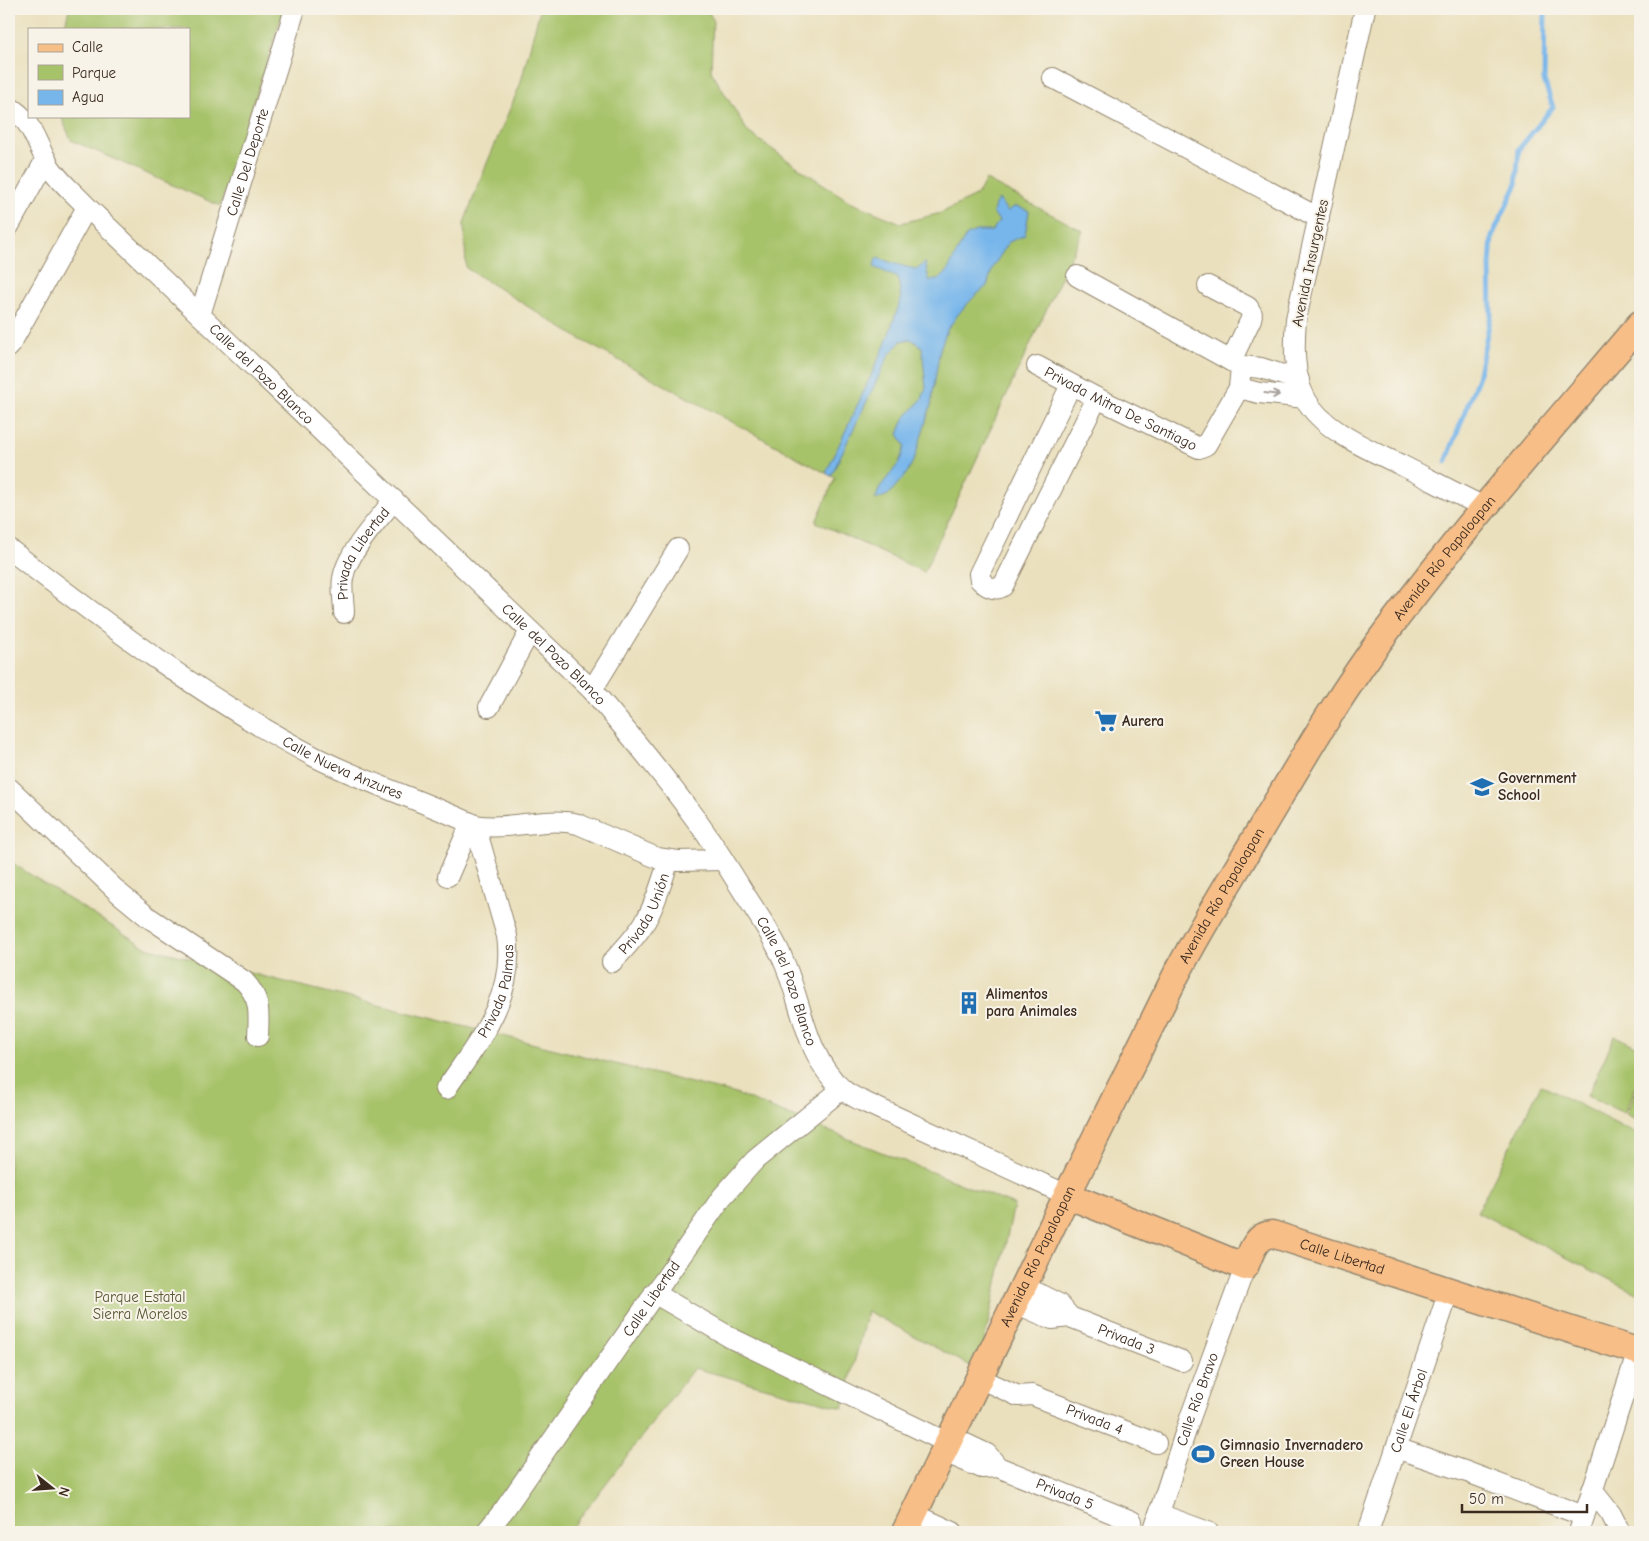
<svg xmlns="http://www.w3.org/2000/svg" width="1649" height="1541" viewBox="0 0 1649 1541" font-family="'Comic Neue',sans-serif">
<rect width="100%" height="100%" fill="#f7f3e8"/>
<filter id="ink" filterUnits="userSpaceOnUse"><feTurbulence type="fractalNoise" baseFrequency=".02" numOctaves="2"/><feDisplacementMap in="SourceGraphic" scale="10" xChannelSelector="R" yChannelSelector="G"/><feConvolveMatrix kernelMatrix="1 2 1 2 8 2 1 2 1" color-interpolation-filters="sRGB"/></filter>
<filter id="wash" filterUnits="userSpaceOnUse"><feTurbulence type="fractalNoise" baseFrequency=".0096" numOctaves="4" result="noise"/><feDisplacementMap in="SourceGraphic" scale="20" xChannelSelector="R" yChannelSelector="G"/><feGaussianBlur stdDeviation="1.12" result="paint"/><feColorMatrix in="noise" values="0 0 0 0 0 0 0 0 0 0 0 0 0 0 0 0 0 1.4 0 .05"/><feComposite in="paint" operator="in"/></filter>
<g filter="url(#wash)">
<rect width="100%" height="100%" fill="#eae0bd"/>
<path fill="#a7c36a" stroke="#717644" d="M69,9H284L220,206L71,140L61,116H189V29H64Z
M540,9H707L713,20L711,71L748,132L796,166L852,203L901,223L941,213L977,195L986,180L1083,231L924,572L816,522L835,478L580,339L466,268L464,223L482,175L520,85Z
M9,861L145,947L736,1094L1014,1205L978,1370L867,1311L843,1408L694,1368L569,1532H9Z
M1615,1036L1640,1048V1078L1624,1113L1587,1096Z
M1640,1082V1121L1626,1114Z
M1541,1085L1640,1136V1295L1477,1212Z"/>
<path fill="#77b6eb" stroke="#597084" d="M999,199L1007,211L1016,206L1029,211L1025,235L1009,242L993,267L987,286L974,297L960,312L947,330L940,349L931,405L915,457L907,473L888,495L875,500L880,487L899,463L905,446L898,434L904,419L922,399L926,388L922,347L911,339L901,341L889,355L831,476L826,473L885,345L901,299L898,278L874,267L876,258C890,261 904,268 918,269L925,262L929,280H939L947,272L962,242L967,235L976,231H992L999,221L993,213L995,204Z"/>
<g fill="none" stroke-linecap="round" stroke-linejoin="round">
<path stroke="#77b6eb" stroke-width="5" d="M1446,462L1478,378L1491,315L1490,265L1492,236L1516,186L1519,149L1553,107L1544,80L1545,9"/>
</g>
</g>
<g filter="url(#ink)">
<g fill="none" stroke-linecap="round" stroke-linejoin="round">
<defs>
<g id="minor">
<path d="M1365,9L1296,319C1294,344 1293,375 1305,398C1323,432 1373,451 1405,467C1431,480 1457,494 1484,507"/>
<path d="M1053,78L1319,218"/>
<path id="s1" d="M9,107C33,120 36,145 50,167C60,182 75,194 87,207L592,690C627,731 662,773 694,817C712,841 728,867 744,893C758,915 774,937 784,962C802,1004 806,1056 841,1088C846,1093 854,1097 860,1100L1067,1195"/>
<path d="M9,226L46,159"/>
<path d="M1077,276L1231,361L1241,366L1261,368L1299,380"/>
<path d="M1208,286L1248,307L1252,314L1251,319L1231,361"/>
<path id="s2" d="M200,315L295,9"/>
<path d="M9,347L87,207"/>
<path id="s3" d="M1037,366L1097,398L1199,448L1206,445L1239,388L1241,366"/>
<path d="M1071,385L979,574L980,580C986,586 995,592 1003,586L1097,398"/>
<path d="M1239,388L1259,393L1305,398"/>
<path id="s4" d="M9,549C107,624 206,700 315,757C367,783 422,801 475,825C509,831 544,816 578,824L657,858L678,861L723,860"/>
<path id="s5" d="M344,613C344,602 341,588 343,578C347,553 378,520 394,500"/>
<path d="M592,690L678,549"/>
<path d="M489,707L530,631"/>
<path d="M9,788L120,894L148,917L244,981C261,999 259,1012 258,1036"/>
<path d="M448,876L471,823"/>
<path id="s6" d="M612,962C624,949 637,936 646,920C657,901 662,880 669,860"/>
<path id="s7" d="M446,1089C478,1042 516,997 507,936L475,825"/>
<path d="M1023,1286L1059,1304L1070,1317"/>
<path d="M654,1293L733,1339L948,1443"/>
<path id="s8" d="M1015,1303L1052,1319L1070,1317L1182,1361"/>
<path id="s9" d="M979,1378L1018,1396L1032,1395L1156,1443"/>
<path id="s10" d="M951,1437L987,1454L998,1467L1132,1521"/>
<path d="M1396,1448L1467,1472L1584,1516"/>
<path d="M944,1452L982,1468L998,1467"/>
<path d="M1592,1490L1611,1514L1620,1532"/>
<path d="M914,1514L953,1532"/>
<path d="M1159,1514L1208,1532"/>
<path id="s11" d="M486,1532L504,1510L722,1197L755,1160L842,1089"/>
<path id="s12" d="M1153,1532L1190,1418L1245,1267"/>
<path id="s13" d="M1368,1532L1449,1291"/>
<path d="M1579,1532L1638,1351"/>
</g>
<g id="major">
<path id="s14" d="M1067,1195L1245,1267C1251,1253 1255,1235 1272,1234L1640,1352"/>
<path id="s15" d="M905,1532L1067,1195L1175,977C1201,927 1231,879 1260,830C1300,763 1339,695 1386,632C1466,525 1554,425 1640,324"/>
</g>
</defs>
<use href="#minor" stroke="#92856e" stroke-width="22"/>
<use href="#major" stroke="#92856e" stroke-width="29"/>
<use href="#minor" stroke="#fff" stroke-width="20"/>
<use href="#major" stroke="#f7be88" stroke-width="26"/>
</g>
<defs><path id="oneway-shaft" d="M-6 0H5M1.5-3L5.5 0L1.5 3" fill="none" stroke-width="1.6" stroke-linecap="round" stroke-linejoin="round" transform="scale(1.25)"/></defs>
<use stroke="#a79f9a" href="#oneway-shaft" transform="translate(1272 394) rotate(7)"/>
</g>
<defs>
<symbol id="supermarket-bare" viewBox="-9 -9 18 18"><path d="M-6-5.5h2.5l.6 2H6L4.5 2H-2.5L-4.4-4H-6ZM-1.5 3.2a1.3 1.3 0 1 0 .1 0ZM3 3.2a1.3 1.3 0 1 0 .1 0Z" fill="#1f6fb2" stroke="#f7f3e8" stroke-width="2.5" paint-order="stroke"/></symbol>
<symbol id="school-bare" viewBox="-9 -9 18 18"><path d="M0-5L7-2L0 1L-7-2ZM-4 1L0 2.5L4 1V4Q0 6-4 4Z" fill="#1f6fb2" stroke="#f7f3e8" stroke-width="2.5" paint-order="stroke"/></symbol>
<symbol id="building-bare" viewBox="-9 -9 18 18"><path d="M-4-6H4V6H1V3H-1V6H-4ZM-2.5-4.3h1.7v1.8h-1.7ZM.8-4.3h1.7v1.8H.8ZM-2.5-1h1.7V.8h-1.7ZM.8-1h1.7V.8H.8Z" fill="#1f6fb2" stroke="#f7f3e8" stroke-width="2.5" paint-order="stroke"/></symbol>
<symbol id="stadium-bare" viewBox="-9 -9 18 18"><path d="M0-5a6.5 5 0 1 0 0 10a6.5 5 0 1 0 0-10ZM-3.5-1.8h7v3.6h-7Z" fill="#1f6fb2" stroke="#f7f3e8" stroke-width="2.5" paint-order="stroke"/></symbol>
</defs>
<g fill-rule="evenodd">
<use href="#supermarket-bare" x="1090" y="705" width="32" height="32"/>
<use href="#school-bare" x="1466" y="771" width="32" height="32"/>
<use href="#building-bare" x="953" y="987" width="32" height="32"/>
<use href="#stadium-bare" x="1187" y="1438" width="32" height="32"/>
</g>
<g text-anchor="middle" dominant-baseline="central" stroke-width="4" stroke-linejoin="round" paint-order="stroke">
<g font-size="15" fill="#3b2a1e" stroke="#f7f3e8">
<text stroke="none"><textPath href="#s2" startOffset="160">Calle Del Deporte</textPath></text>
<text transform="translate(1310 263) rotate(-78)">Avenida Insurgentes</text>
<text stroke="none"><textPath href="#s1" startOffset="370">Calle del Pozo Blanco</textPath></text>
<text stroke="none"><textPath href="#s3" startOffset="94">Privada Mitra De Santiago</textPath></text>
<text stroke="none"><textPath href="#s5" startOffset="65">Privada Libertad</textPath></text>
<text stroke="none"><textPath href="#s15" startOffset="1116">Avenida Río Papaloapan</textPath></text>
<text stroke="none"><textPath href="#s1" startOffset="775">Calle del Pozo Blanco</textPath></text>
<text stroke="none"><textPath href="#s4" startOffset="400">Calle Nueva Anzures</textPath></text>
<text stroke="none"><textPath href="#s15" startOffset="711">Avenida Río Papaloapan</textPath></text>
<text stroke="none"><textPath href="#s6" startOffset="59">Privada Unión</textPath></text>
<text stroke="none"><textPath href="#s1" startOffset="1180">Calle del Pozo Blanco</textPath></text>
<text stroke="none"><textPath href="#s7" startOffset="112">Privada Palmas</textPath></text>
<text stroke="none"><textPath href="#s15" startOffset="306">Avenida Río Papaloapan</textPath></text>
<text stroke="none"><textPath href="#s14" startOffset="311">Calle Libertad</textPath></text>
<text stroke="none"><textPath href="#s11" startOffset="286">Calle Libertad</textPath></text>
<text stroke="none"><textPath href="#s8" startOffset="119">Privada 3</textPath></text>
<text stroke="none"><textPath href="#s12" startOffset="140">Calle Río Bravo</textPath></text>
<text stroke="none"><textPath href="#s13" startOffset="128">Calle El Árbol</textPath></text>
<text stroke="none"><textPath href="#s9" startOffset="124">Privada 4</textPath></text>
<text stroke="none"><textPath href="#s10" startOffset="129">Privada 5</textPath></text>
</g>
<g font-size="15" font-weight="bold" fill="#3b2a1e" stroke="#f7f3e8" text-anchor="start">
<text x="1122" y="721">Aurera</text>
<text x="1498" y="778">Government<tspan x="1498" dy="17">School</tspan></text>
<text x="986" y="994">Alimentos<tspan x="986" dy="17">para Animales</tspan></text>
<text x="1220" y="1445">Gimnasio Invernadero<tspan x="1220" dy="17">Green House</tspan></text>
</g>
<g font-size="15" fill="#5b5835" stroke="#f7f3e8">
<text x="140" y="1297">Parque Estatal<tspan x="140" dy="17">Sierra Morelos</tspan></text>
</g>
</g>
<rect width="1649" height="1541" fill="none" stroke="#f7f3e8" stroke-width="30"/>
<rect x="28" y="28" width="162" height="90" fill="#f7f3e8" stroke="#aca397"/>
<rect x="38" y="44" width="25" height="8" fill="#f7be88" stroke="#aca397"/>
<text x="72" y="52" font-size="15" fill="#3b2a1e">Calle</text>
<rect x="38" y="65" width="25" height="15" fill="#a7c36a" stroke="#aca397"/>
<text x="72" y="78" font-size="15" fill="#3b2a1e">Parque</text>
<rect x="38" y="90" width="25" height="15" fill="#77b6eb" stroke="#aca397"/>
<text x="72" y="102" font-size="15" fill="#3b2a1e">Agua</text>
<g transform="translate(52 1488) rotate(107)" stroke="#f7f3e8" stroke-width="4" paint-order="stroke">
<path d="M0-4L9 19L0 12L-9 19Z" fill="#3b2a1e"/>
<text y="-8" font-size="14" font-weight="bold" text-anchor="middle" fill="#3b2a1e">N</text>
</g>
<path d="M1462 1504v8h125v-8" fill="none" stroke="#3b2a1e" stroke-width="2.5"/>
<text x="1469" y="1504" font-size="15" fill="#3b2a1e" stroke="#f7f3e8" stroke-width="4" paint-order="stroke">50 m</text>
</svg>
